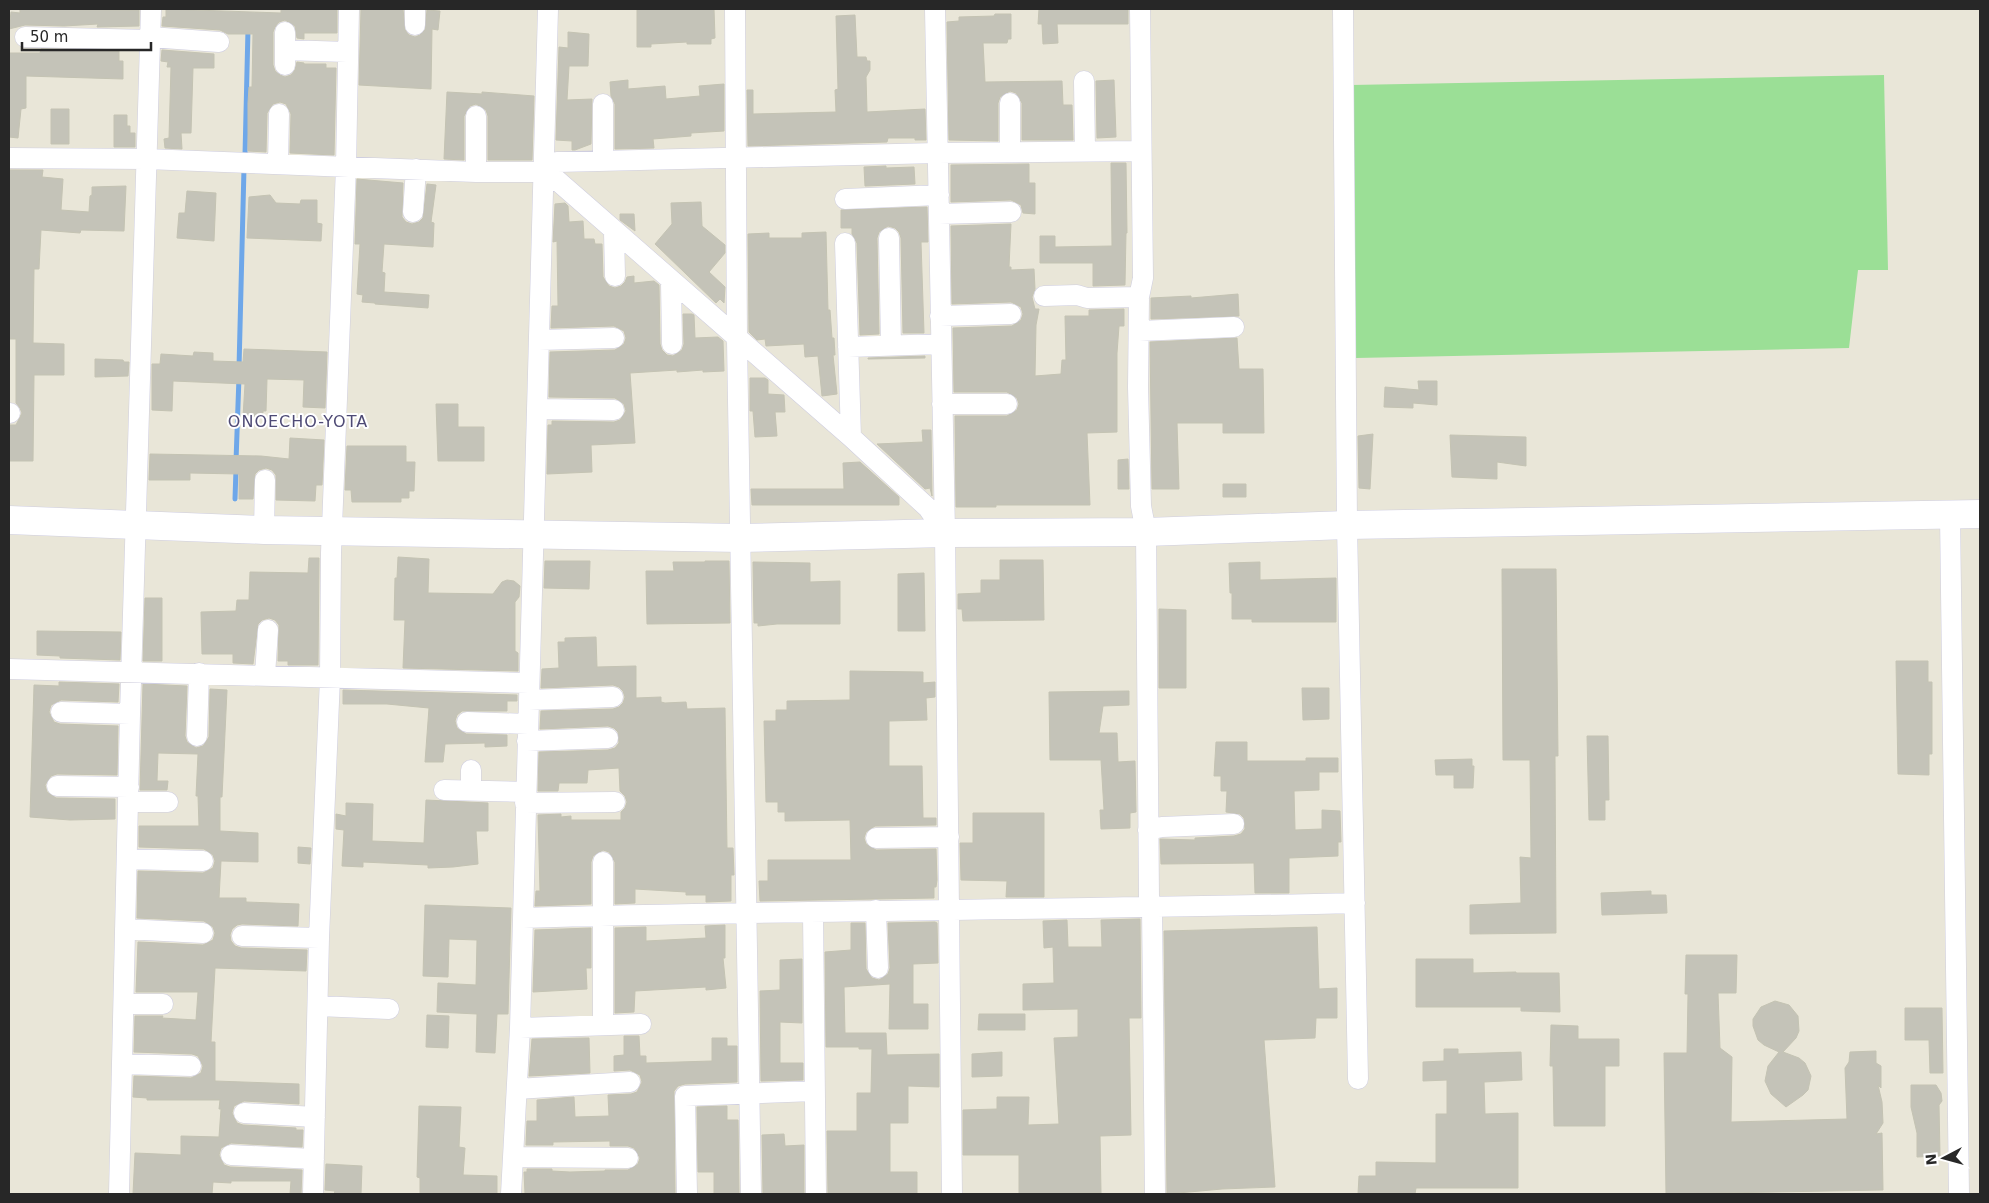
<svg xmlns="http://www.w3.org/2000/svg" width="1989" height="1203" viewBox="0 0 1989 1203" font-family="'DejaVu Sans',sans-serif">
<rect width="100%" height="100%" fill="#e9e6d8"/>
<path fill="#9bdf96" d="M1884,75L1888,270H1858L1849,348L1356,358L1351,85Z"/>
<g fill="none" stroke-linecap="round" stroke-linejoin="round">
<path stroke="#6ea7e9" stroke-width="5" d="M245,155L248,29
M239,368L244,168
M236,461L239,377
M235,499L236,469"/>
</g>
<path fill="#c4c3b8" stroke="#c4c3b3" d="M20,9L139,10V26L97,27L98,24L64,26L25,25L9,29L11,12L20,13Z
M166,9L281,13V9H337V33H304V39L297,38L295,26L285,20L279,22L275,27L273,32V65L275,71L280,75L285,77L291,75L295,70L297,62L304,63V64H326V68H336L334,155L290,153L291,114L286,104L280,102L273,104L267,113L266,152L248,151V103L249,87H252L253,34H228L220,30L162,26L163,17H166Z
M361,9H403L405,30L409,35L415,37L420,35L425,30L427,10L440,11L438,30L432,29L431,89L359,85Z
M637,9H714L715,38L711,39V44H687V42L651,44V47H637Z
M1039,9H1128V24H1057L1058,43L1043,44L1042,24H1038Z
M995,14H1011V39H1008L1007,43H983L985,82L1062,81L1063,105H1072L1073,140H1022V103L1016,93L1010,91L1000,97L998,103V141L949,140L947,22L959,21V17L994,16Z
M855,15L857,57H866L867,61H870V70L866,77L867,112L925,109L926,140H915V138H888L887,142L748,146L747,90H753V114L836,112L835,90L838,89L836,16Z
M568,32L589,34L588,66H569L567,100L592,99L591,144L575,150H572V141L556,140L559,47L568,48Z
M41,49L119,51V61H123V79L26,76V108L21,109L18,138L9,137V53H40Z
M162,50L214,54V68H193L191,133H181L182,149L165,148L164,139L169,138L171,67H167L168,62L161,61Z
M628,80V89L665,86L666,99L700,96L699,86L724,84V131L691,133V136L653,139L654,148L615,149V104L611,96L610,82Z
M1114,80L1116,137L1097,138L1096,81Z
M447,92L482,94V92L534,96L532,160H488V116L486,110L476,104L470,106L464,116V160L444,159Z
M51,109H69V144H51Z
M114,115H127V126H130V133H135V147H114Z
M1111,163H1126L1127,233H1126L1125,285L1093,286V263H1040V236H1055V247L1112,246Z
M1029,164V183H1035V214L1023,213L1021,205L1011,200L951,202V165Z
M886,166V168L914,167L915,184L865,186L864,167Z
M9,170H43L42,177L63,179L61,210L89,212L90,196L92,195V187L126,186L124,231L81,230L80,233L41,230L39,269H34L33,343L64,344V375H34L33,461H9V425H16L22,413L20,408L16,403V339H9Z
M357,179L403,183L402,217L406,222L412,224L419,222L423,218L427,184L436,185L431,222L434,223L433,247L384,244L382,272L385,273L384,292L429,295L428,308L375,304V303L362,302L363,295L357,294L360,244H355Z
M187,191L216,193L214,241L177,238L179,213H185Z
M270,195L276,203L300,204L301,200H317V223L322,224L321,241L247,238L249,197Z
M701,202L702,226L725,245V253L709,272L725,287L724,303L720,299L716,303L655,244L672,224L671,203Z
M565,203L568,206L569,222L583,221L584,239H594L595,244H602L603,277L609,286L615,288L621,286L625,282L627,277L634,276V283L654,281L659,285L660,344L662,350L667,355L673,356L682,350L684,344L683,314H692L694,315L695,338L718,337L723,341L724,371L703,372V370L677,372V370L630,373L635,443L591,445L592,472L547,474L548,425H552V421L614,422L620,420L626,411L624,404L615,398L549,397L550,352L615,350L624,344L626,338L624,331L614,326L551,328L552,306H558L557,241L553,242L555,204Z
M927,207L928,242H921L924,333H903L901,238L899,232L895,228L888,226L879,232L877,238L879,334L860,335L857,243L852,234V228H841V210Z
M620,214H634L635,231L620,220Z
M1011,224L1009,267H1011V270L1034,269L1035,289L1032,297L1035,309H1039L1036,325L1035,376L1061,374L1062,360H1066L1065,316H1089V310L1124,309V326H1119L1117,353V432L1087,433L1090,505H996V507H956L955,416H1007L1017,410L1019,404L1017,398L1007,392H954L953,328L1012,326L1021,320L1023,314L1021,307L1011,302L952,304L951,226Z
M826,232L828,310H830L832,338H834L835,355H833L837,394L822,396L818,356L805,357L804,344L766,346L765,339L757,340L749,332L748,234L769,233V238H802V233Z
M1238,294L1239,316L1151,319V298L1191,296V298Z
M1237,338L1239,369H1263L1264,433H1223V423H1177L1179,489H1152L1150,342Z
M244,349L327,352L325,408L303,407L304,380L267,379L266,411H263V417H243L245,384L173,381L172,411L152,410V364H160L161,354L193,356L194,352L213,353V361L243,362Z
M925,356V358L868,359V358Z
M95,359L123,360L124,362H129L128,376L95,377Z
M750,378H765L768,380V394L784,395L785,412H775L777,436L755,437L753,411H750Z
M1418,381H1437V405L1413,403V408L1384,407L1385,387L1419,390Z
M436,404H458V427H484V461H438Z
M922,430H931L932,496L930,488L925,489L877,444L923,442Z
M1373,434L1370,489L1359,488L1358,436Z
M1450,435L1526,437V466L1497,462V479L1452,477Z
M290,438L324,440L322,485H316L315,501L276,500V475L272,470L266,468L259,470L255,474L253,499H239V474L190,473V480H149L150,454L261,456L289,459Z
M347,446H406V462H415L414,491H409V498H401V502H352L351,490H345Z
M1128,459L1129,489H1118V460Z
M860,462L899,497V505H752L751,489H844L843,463Z
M1223,484H1246V497H1223Z
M398,557L429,559L428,593L493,594L502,582L507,580L514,581L520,586L519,597L515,602V651L518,653V671L403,668L405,620H394L395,578H397Z
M309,558H319L318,665H288V661H278L279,625L275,620L269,618L262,620L258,624L253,664L233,663V654H202L201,612L236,611L237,600H249L250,572L308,573Z
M1000,560H1043L1044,620L963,621L962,609H958V594L981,593V580H1000Z
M545,561H590L589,589L544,588Z
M705,561H729L730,623L647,624L646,571H674L673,562H705Z
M753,562L810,563V582L840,581V624H777L758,626V623H754Z
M1260,562V580L1336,578V622H1252V619H1232V593H1230L1229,563Z
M1502,569H1556L1558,756H1555L1556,933L1470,934V905L1521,903L1520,857L1531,858L1530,760H1503Z
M924,573L925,631H898V574Z
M145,598H162V661H143Z
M1159,609L1186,610V688H1159Z
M37,631L121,632L120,660L60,658V656L37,655Z
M596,637L597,667L636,666V698L661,697V702L665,703L686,702L687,709L725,708L727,848H733L734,875H731V901L706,902V895H686V892L635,889V903L615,904V862L609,852L603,850L593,856L591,862V904L535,906L536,891H540L538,815L561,814V817L571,816V820H621V812L625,808L627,802L625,796L620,791L619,768L588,770L587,783H559L558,791H538L539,752L608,750L615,748L619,743L618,732L614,728L608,726L540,729L541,711L613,709L619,707L623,703L625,697L623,691L619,687L613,685L541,688L542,669L559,668L558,642H565V638Z
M1896,661H1928V682H1932V754H1929V775L1898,774Z
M850,671L923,672V683L935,682V697L926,698L927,720L889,721V766H922L923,818H936V825L875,826L866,832L864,838L866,844L876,850L936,849L937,880L936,887H934V898L760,901L759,881H768V860H851L850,820L785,821V812H778V802H766L764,721H776V710H787V701L850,700Z
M59,682L119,684L118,702L61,700L51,705L49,712L54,722L60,724L118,726L117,775L57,774L51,776L45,785L47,792L56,798L115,799V819L70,820L30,817L34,685L59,686Z
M143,684L187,686L185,736L187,742L196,748L203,746L209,737L210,689L227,690L222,797H220V831L258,833V862L221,861L219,898H246V902L299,904L298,926L242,924L237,925L232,929L230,935L231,941L235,946L241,948L307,950L306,971L215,968L211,1042H215V1081L299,1084V1104L244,1101L234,1106L232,1113L237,1123L243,1125L296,1128V1130H303L302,1147L231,1143L221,1148L219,1155L224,1165L230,1167L302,1170L301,1194H290L291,1181H231V1183L213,1182L212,1194H133L135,1153L181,1155V1136L219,1137L221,1109H219L220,1100H147V1098L133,1097L134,1076L191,1078L201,1073L203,1066L198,1056L192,1054L134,1052L135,1016H163L162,1018L196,1020L198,992H136L138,942L203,945L213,940L215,933L213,927L204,921L137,918L138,871L203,873L213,868L215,861L213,855L204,849L139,847V826H199L198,796H196L198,754L158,753L157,781H168L167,790H140Z
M1302,688H1329V719L1303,720Z
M343,690L517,695V701H507V711H462L457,715L455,721L457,728L466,734L507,735V746L485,747V743L445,744L443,762H425L429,708L387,704H343Z
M1129,691V705L1103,706L1099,733H1117L1118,762L1135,761L1136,812L1130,813V828L1101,829L1100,810H1104L1101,760H1050L1049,692Z
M1587,736H1608L1609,800H1605V820H1589Z
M1216,742H1247V761H1306V758H1338V772H1319V790L1294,791L1295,830L1322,829V810L1340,811L1341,842H1338V856L1289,858V893H1255L1254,863L1161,864L1160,839L1195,840V838L1234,836L1241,834L1245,829L1244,818L1240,814L1226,812L1227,791H1221V776H1214Z
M1472,759V766H1474L1473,788H1454V775H1436L1435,760Z
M426,800L488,803V831H476L478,864L453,867L428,868V865L363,862V867L342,866L344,830L336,829V814L346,816V803L373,804L372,841L424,843Z
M973,813H1044V897H1006L1007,881L961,880L960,843H973Z
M298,847L311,848L310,864L298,863Z
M1651,891V895H1666L1667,913L1602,915L1601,893Z
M425,905L511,908L508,1014H497L495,1053L476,1052L477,1014L437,1012L438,983L476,985L477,940L449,939L448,977L423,976Z
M1140,919L1141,1018H1129L1131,1135L1100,1136L1101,1193L1019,1194V1155H963V1110L997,1109V1097H1029L1028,1125L1059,1124L1054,1038L1078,1037V1009L1023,1010V984L1054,983L1053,947L1044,948L1043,921L1067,920L1068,947H1102L1101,920Z
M935,922L937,923L938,963L913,964V1004H928V1029H889L890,984L844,987L845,1033H886L887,1055L939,1054V1087L908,1086V1123H890V1172H917V1194H828L827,1131H857V1093H871L872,1049H859V1047H826L825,952L851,950V923H865L866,969L872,978L879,980L888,974L890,968L888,923Z
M725,925V958H723L726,988L706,990V987L635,991L634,1012L615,1013V928L646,927V941L706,938L705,926Z
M1317,927L1319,989L1337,988V1018H1316L1315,1038L1264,1040L1275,1187L1222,1189L1167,1194L1164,931Z
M591,928V968H586L587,989L533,992L535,930Z
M1686,955H1737L1736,993H1718L1720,1048L1732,1057L1731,1122L1847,1119L1845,1068L1849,1062L1850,1052L1876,1051V1063L1881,1066V1088L1878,1085L1882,1102L1883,1123L1876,1134L1882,1133L1883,1190L1666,1194L1664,1053H1687L1688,994H1685Z
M802,959V1023L780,1022V1063H803V1080L761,1081L760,991L780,990V960Z
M1416,959H1473V973L1516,972V973H1559L1560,1012L1521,1011V1007H1416Z
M1775,1001L1789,1005L1798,1016L1799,1031L1796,1038L1783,1052L1799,1058L1805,1063L1811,1076L1808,1090L1803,1095L1786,1107L1771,1094L1765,1081L1768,1066L1779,1052L1764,1045L1758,1040L1753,1026V1019L1761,1007Z
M1905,1008H1942L1943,1073H1930L1929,1040H1905Z
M979,1014H1025V1030H978Z
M427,1015L449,1016L448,1048L426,1047Z
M1551,1025L1578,1026V1039H1619V1066H1605V1126H1554L1553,1066H1550Z
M624,1036H639L640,1056H646V1063L712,1061V1038H727V1046H737V1082L685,1084L678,1086L674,1091L675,1194H525L524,1172H527V1169H552V1171L570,1172L605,1171V1170H628L638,1164L640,1158L634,1148L628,1146H610V1141L553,1142V1145H526L527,1121H537V1100L574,1097L575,1117L609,1116L608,1095L631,1094L637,1092L642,1082L640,1075L630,1070L614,1071V1056L624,1055Z
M589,1038L590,1073L529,1076L532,1039Z
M1444,1049H1458V1054L1521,1052L1522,1080L1484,1082L1485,1114L1518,1113V1188H1416L1415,1194H1358L1359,1176H1376V1162L1436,1163V1114H1447V1080L1423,1081V1062L1444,1061Z
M1002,1052V1076L972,1077V1054Z
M1911,1085H1936L1941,1093L1942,1101L1939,1105L1940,1156L1917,1157V1133L1911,1107Z
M419,1106L461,1107L459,1147L465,1148L463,1175L497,1176V1194H420V1178L417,1177Z
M727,1106V1120H738L739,1194H714V1172H698L697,1107Z
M784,1134L785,1146L804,1145V1194H763L762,1135Z
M326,1164L362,1166L361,1194H334L335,1191L325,1190Z"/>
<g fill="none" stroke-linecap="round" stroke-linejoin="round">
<defs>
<path id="street" d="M735,9L737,340L751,1194
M935,9L945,533L952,1194
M1140,9L1143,278L1139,297L1138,387L1141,506L1146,532L1149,897L1152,908L1155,1194
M1343,9L1347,525L1358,1079
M415,25V9
M25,37L149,40
M150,37L219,42
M285,50L347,52
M285,65V32
M1084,81L1085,151
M1010,103V152
M9,158L146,159L476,172H544L551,175L851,437L928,508L945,533
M603,161V104
M278,164L279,114
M476,172V116
M544,172L557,162L937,153L1141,151
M845,199L939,195
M413,212L416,169
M939,214L1011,212
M614,232L615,276
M889,238L891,346
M845,243L851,437
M671,282L672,344
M1044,296L1077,295L1087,298L1139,297
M940,316L1011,314
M1139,331L1234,327
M539,340L614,338
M848,347L941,344
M942,404H1007
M537,409L614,410
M9,413H10
M1950,515L1959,1194
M264,530L265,480
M9,669L529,683
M265,675L268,630
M529,700L613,697
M61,712L130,714
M467,722L528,724
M197,736L199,673
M527,741L608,738
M57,786L129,787
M444,790L526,792
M471,790V770
M128,802H168
M525,803L615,802
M1148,830L1162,827L1234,824
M876,838L949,837
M127,859L203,861
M603,862V1025
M876,910L878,968
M813,912L816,1194
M523,918C800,910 1078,910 1355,903
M125,929L203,933
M242,936L319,938
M124,1004H163
M318,1006L389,1009
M520,1028L641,1024
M122,1064L191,1066
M517,1089L630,1082
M244,1113L315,1117
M231,1155L314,1159
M513,1157L628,1158
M119,1194L130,714L151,9
M313,1194L319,938L330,678L331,553L346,167L349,9
M511,1194L520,1028L548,9
M687,1194L685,1096L814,1091"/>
<path id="secondary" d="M9,520L264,530L741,538L945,533L1146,532L1347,525L1980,514"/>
</defs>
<use href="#street" stroke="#cfcee0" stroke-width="21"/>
<use href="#secondary" stroke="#cfcee0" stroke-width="29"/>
<use href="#street" stroke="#fff" stroke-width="20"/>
<use href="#secondary" stroke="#fff" stroke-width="28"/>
</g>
<g text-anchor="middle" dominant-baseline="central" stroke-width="4" stroke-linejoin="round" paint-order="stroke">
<g font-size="16" letter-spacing="1" fill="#4e4a75" stroke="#fff">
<text x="298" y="421">ONOECHO-YOTA</text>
</g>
</g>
<rect width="1989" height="1203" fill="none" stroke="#272727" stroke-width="20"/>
<g transform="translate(1944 1158) rotate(264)" stroke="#ffffff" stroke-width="4" paint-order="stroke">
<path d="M0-4L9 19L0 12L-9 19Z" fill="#272727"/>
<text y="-8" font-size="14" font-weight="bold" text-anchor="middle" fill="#272727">N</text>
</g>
<path d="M22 42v8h129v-8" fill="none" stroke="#272727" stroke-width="2.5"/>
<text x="30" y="42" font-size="15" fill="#272727" stroke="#ffffff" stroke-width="4" paint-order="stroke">50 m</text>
</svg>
